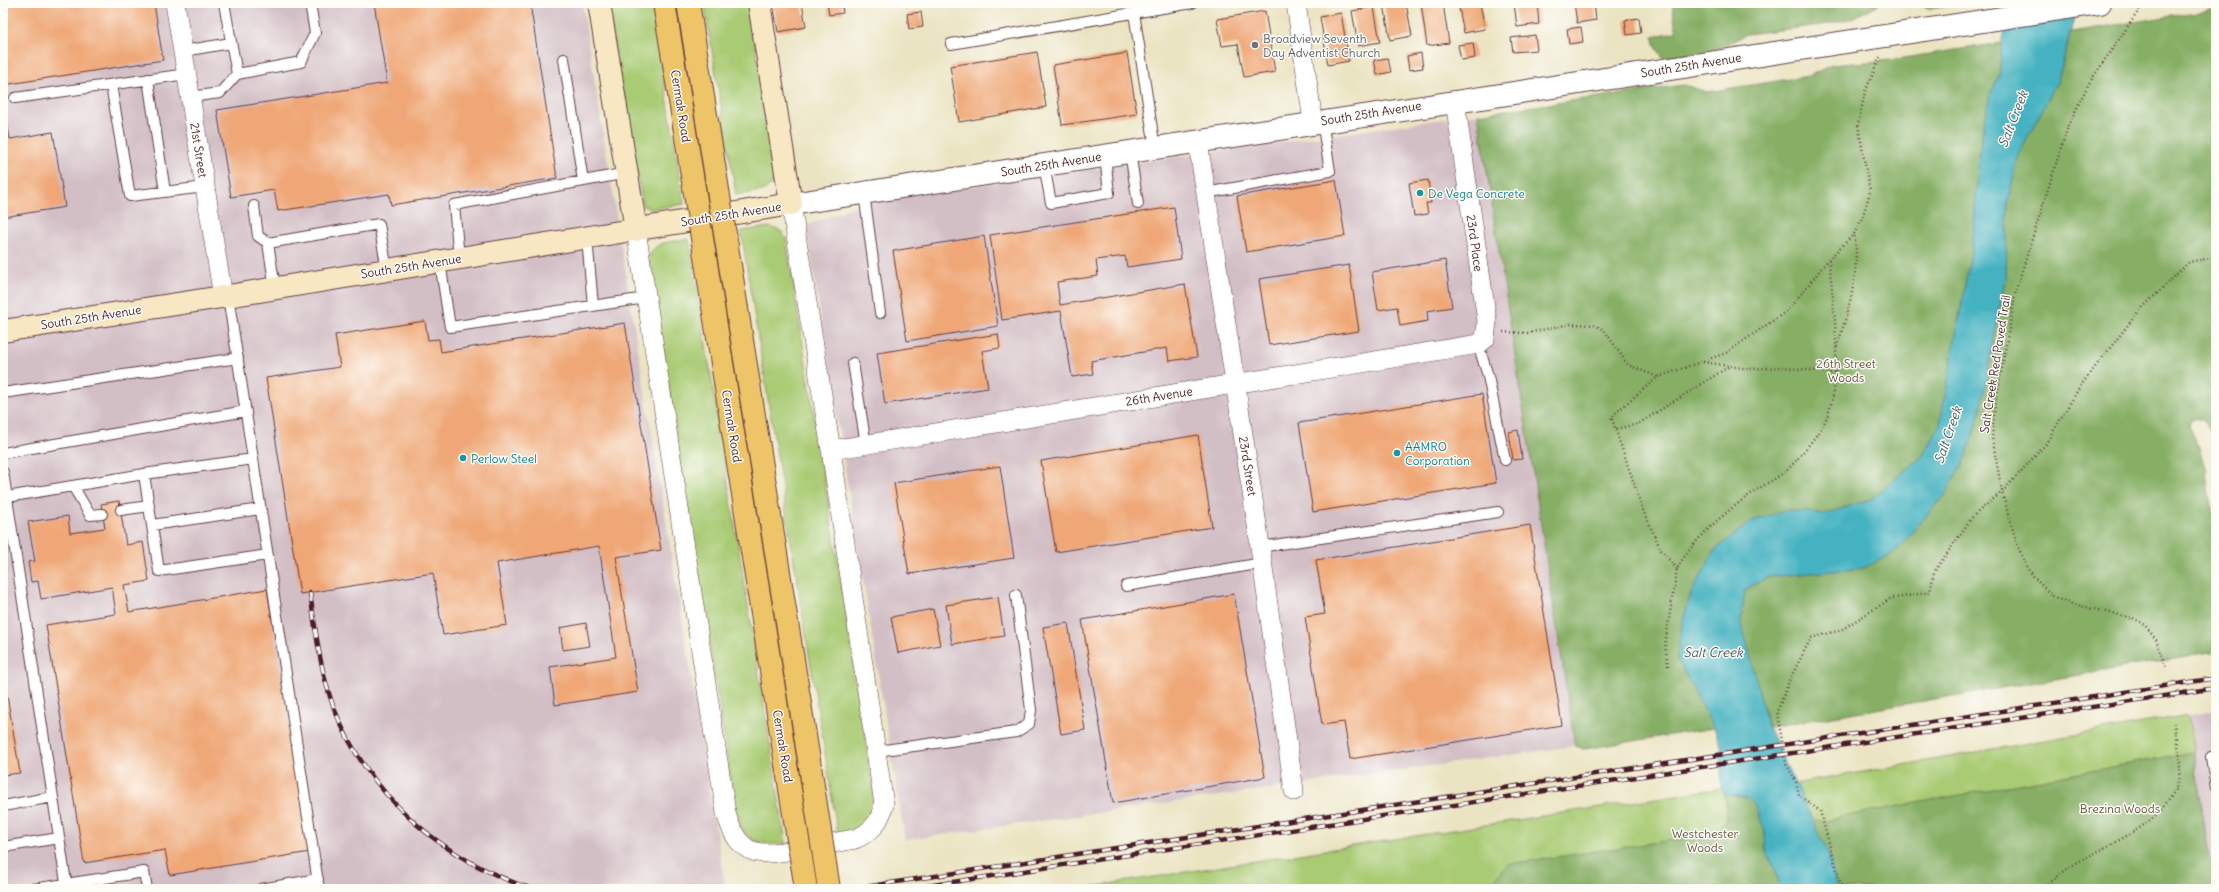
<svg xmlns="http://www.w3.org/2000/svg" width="2219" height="892" viewBox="0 0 2219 892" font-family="Delius,sans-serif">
<rect width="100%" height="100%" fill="#fdfcf7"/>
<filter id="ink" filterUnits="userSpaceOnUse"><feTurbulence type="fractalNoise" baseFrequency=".025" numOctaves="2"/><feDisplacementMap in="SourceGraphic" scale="8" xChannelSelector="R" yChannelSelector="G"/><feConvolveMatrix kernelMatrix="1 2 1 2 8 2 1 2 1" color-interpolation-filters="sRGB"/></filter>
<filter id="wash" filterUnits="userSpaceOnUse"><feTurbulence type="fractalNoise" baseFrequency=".012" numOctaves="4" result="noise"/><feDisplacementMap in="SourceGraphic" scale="16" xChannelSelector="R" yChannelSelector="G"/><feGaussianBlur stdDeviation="0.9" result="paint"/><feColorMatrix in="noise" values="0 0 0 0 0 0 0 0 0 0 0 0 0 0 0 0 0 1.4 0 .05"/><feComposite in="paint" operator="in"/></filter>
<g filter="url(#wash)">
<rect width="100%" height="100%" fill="#ebe4c3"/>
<path fill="#d2bec5" d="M3,3H582L725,886L704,889H3Z
M1478,114L1575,746L905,840L806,226L867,201Z
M2216,711V889H2214L2188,715Z"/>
<path fill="#a9cb73" stroke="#7a754f" d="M607,3H652L684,204L651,209L643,206Z
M704,3H749L775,174L771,186L761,191L736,195Z
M769,227L781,231L786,239L874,789C875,817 866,828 838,835L741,231Z
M689,239L786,844C757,844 745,843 736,813L649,261C651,240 672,242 689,239Z
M2188,715L2214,889H1837L1828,852L1794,784Z
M1721,788L1780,889H1077Z"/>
<path fill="#86af65" stroke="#686748" d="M1672,3H1881L1853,18L1829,24L1747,34L1712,52L1663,58L1656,47L1653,36L1676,32Z
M1915,3H1967L1931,9Z
M2216,9V443L2203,419H2191L2188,426L2199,448L2206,470L2209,496L2216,523V586L2212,590L2216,611V652L1768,727L1741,620L1745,590L1767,577L1864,568L1967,454L1980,412L2006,274L2008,202L2019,154L2058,80L2071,32Z
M2001,43L2000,73L1990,95L1979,152L1973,241L1940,424L1922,457L1871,499L1825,514L1788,510L1691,594L1682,624L1677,658L1714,728L1584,749L1575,746L1478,114L1684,85L1707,92L1809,76L1831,65L1890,60Z
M2193,752L2214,889H1837L1828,852L1813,822Z
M1725,795L1740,796L1749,799L1754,804L1765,831L1766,849L1776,871L1780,889H1475L1477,884L1491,881L1508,864L1712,834L1727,819Z"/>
<path fill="#44b2c1" stroke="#476876" d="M2012,3H2078L2058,80L2019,154L2008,202L2006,274L1980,412L1967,454L1947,492L1893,554L1864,568L1767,577L1745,590L1741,620L1768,727L1828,852L1837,889H1780L1776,871L1766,849L1765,831L1754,804L1749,799L1740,796L1725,795L1721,788V745L1714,728L1677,658L1682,624L1691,594L1715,550L1752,521L1788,510L1825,514L1871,499L1922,457L1940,423L1973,241L1979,152L1990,95L2000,73L2001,47Z"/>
<g id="blocks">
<path fill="#efa777" d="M3,3H154L163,60L3,85Z
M374,3H530L557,178L391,205L389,194L278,211L274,190L231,197L217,110L387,83Z
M773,3H802L806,27L778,32Z
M827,3H844V6H842L843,13L829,15Z
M905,3H922V4L906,6Z
M953,3H967V5L953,7Z
M1391,3H1406L1412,36L1390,40L1384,4Z
M1421,3H1443L1449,43L1427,46Z
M1458,3H1480L1485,29L1464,33Z
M1514,3H1537L1539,24L1517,27Z
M1574,3H1594L1596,20L1577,23Z
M1374,7L1380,42L1358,46L1352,11Z
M1265,11L1275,72L1244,77L1238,44L1222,46L1217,19Z
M921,12L923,27L909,29L907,14Z
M1341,13L1349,61L1328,65L1320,17Z
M1639,18L1641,33L1627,35L1625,20Z
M1581,27L1583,42L1569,44L1567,29Z
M1535,35L1537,50L1513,52L1511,38Z
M1473,43L1475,58L1461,60L1458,45Z
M1037,52L1046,107L959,122L950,66Z
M1127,53L1137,114L1062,125L1053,65Z
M1421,53L1423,68L1409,70L1407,56Z
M1388,58L1391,72L1377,75L1374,60Z
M3,101L10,139L53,132L65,207L3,217Z
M1336,180L1345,236L1246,252L1237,196Z
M1428,180L1431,203H1426L1428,214L1414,216L1409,183Z
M1174,207L1181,259L1127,267L1125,256L1096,260L1098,276L1057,282L1060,305L1185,284L1197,357L1169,361L1167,348L1091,361L1093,374L1072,377L1061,311L1002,320L990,235Z
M984,236L998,326L907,341L893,251Z
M1445,260L1452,307L1427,311L1428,321L1400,326L1397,307L1378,310L1372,272Z
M1349,265L1359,331L1269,345L1259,279Z
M425,321L428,340L439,339L441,352L625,323L661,550L616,557L638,692L555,705L550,667L616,657L599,546L497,563L507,625L443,635L433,573L300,594L266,378L340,367L335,335Z
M998,334L1000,348L982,351L988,388L885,404L877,353Z
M1482,394L1496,483L1313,512L1299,423Z
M1518,430L1522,459L1513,460L1509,432Z
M1198,435L1212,527L1056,552L1041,461Z
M1000,466L1014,558L909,574L894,483Z
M119,501L126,545L143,542L149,581L124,585L129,612L267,589L310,852L170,875L165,850L84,863L46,625L116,614L112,587L41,599L38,581L31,582L28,562L35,561L28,522L68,516L70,533L105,528L101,504Z
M1530,525L1562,725L1350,759L1344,722L1322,725L1305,617L1325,614L1316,560Z
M1234,594L1265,777L1113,803L1082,620Z
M998,597L1004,636L952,644L946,605Z
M933,609L940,645L898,653L891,617Z
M586,623L590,646L563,650L560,628Z
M1068,623L1085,730L1061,734L1043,627Z
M3,671L20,773L3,775Z"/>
</g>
</g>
<g filter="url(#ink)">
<use href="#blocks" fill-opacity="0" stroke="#623d42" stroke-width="1"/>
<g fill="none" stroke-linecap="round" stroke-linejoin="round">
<defs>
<path id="service" d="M224,3L237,74
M1134,13L1155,148
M951,44L1192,3
M183,51L231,43
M564,59L583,181
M148,79L165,192
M111,85L130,196L205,187
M190,97L220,93L237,74L301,62L315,33L310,3
M15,98L187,74
M1130,152L1138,204
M1044,165L1051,203L1109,193L1105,156
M864,193L880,313
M1205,193L1330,171L1322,121
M254,206L258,236L268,243
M587,238L593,306
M459,258L454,205L627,173
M440,262L450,327L646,298
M275,288L268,243L379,224L387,270
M228,296L319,889
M1478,344L1488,376L1505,460
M853,363L866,445
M3,393L238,358
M3,453L246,411
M3,472L67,889
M144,474L253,459
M73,486L90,515L102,514
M7,497L144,474L159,571L268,555
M121,510L149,506
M152,525L261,509
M1260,547L1498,512
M1126,586L1263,563
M877,751L1016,732L1029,724L1031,710L1016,595
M2211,757L2216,788
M3,806L53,797
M3,847L59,838
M33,889L144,872L147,889
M261,889L318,879"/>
<path id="minor" d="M175,3L223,297
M1296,3L1313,122
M1198,142L1257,525L1294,791
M636,230L726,813C739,859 759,856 800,849C818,846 836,842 855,839C872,832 879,823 884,805L831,450L791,204
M831,450L1478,344L1485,339L1487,321L1455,101"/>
<path id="tertiary" d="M791,204L2100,3"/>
<path id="secondary" d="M599,3L636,230
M3,331L228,296L791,204L759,3"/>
<path id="primary" d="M664,3L684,125
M688,3L707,121
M737,309L809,760
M714,313L786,764"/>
</defs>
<use href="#service" stroke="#623d42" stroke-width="12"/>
<use href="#minor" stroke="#623d42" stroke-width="20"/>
<use href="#tertiary" stroke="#623d42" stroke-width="24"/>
<use href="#secondary" stroke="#623d42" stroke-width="24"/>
<use href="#primary" stroke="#623d42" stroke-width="24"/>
<path stroke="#623d42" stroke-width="2.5" stroke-dasharray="1 3" stroke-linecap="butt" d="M2144,3L2089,83L2068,126L2016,290L1995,406L1992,437L2002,492L2017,544L2027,568L2040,584L2055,598L2072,604L2133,618L2146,625L2156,640L2166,668
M1503,332L1527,333L1571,324L1594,325L1604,330L1628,365L1658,377
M1837,347C1848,311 1861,271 1854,234
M1703,362L1749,369L1782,367L1835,373
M1616,429L1638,424L1730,366
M1677,569L1661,550L1643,510L1612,419L1614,414L1658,377L1726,353L1787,311L1829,259L1854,234L1862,219L1870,192L1858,125L1865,92L1881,55
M1668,666L1665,644L1677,569C1692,539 1730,508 1758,489C1767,483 1777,478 1786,471C1794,464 1816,437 1822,427C1846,387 1833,305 1829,260
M1842,889L1820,811L1799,795L1796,781L1786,764L1777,712L1790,679L1811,638L1841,630L1890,599L1930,592L1934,572L1973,516L2002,492L2045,445L2081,385L2139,311L2189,262L2216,257
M2041,889C2053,879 2065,870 2078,862C2113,842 2166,823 2178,781C2183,763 2177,742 2174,723"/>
<use href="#service" stroke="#fff" stroke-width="10"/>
<use href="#minor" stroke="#fff" stroke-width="19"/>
<use href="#tertiary" stroke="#fff" stroke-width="22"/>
<use href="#secondary" stroke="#f8e7c3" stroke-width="22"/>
<use href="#primary" stroke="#eec469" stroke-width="22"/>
<defs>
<path id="rail" d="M310,593C316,632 320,671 334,708C362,781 422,841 492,873C505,879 520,886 534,889
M774,889L786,888
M851,889L2216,678
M907,889L2216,688"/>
</defs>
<use href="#rail" stroke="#4a1f2b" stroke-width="4.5"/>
<use href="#rail" stroke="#fdfcf7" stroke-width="3" stroke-dasharray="9" stroke-linecap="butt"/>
<defs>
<path id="primary-bridge" d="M707,121L737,309
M684,125L714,313
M809,760L829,889
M786,764L806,889"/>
</defs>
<use href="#primary-bridge" stroke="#623d42" stroke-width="24" stroke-linecap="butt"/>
<use href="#primary-bridge" stroke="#eec469" stroke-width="22"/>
</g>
</g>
<circle fill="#6b7280" stroke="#fdfcf7" stroke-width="1.5" cx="1255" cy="45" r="4"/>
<g fill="#0f9aa8" stroke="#fdfcf7" stroke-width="1.5">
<circle cx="1420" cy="193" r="4"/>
<circle cx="1397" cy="453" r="4"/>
<circle cx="463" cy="458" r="4"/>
</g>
<g text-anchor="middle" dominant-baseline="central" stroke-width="3" stroke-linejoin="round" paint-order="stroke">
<g font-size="12" fill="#5b616d" stroke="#fdfcf7" text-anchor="start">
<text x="1263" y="38">Broadview Seventh<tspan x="1263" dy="14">Day Adventist Church</tspan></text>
</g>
<g font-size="12" fill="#4a1f2b" stroke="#fdfcf7">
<text transform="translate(1691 65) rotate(-9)">South 25th Avenue</text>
<text transform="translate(681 106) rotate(81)">Cermak Road</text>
<text transform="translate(1371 113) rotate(-9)">South 25th Avenue</text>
<text transform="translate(199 150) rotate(81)">21st Street</text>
<text transform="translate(1051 164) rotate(-9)">South 25th Avenue</text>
<text transform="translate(731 214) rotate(-9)">South 25th Avenue</text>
<text transform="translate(1475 243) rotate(82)">23rd Place</text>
<text transform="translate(411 266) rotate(-9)">South 25th Avenue</text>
<text transform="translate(91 317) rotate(-9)">South 25th Avenue</text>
<text transform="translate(1995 364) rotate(-81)">Salt Creek Red Paved Trail</text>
<text transform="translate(1159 396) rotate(-9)">26th Avenue</text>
<text transform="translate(732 426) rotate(81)">Cermak Road</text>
<text transform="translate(1248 466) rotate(81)">23rd Street</text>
<text transform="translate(783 746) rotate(81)">Cermak Road</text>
</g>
<g font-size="12" fill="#0d838f" stroke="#fdfcf7" text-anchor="start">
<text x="1428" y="193">De Vega Concrete</text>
<text x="1405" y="446">AAMRO<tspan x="1405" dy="14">Corporation</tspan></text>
<text x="471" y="458">Perlow Steel</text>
</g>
<g font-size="12" fill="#665341" stroke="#fdfcf7">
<text x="1846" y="363">26th Street<tspan x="1846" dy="14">Woods</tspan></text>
<text x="2120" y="808">Brezina Woods</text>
<text x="1705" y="833">Westchester<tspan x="1705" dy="14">Woods</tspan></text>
</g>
<g font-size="13" font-style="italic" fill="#485a67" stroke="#fdfcf7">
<text transform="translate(2013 119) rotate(-69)">Salt Creek</text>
<text transform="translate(1948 435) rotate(-71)">Salt Creek</text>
<text x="1713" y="652">Salt Creek</text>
</g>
</g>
<rect width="2219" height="892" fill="none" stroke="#fdfcf7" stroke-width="16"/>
</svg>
